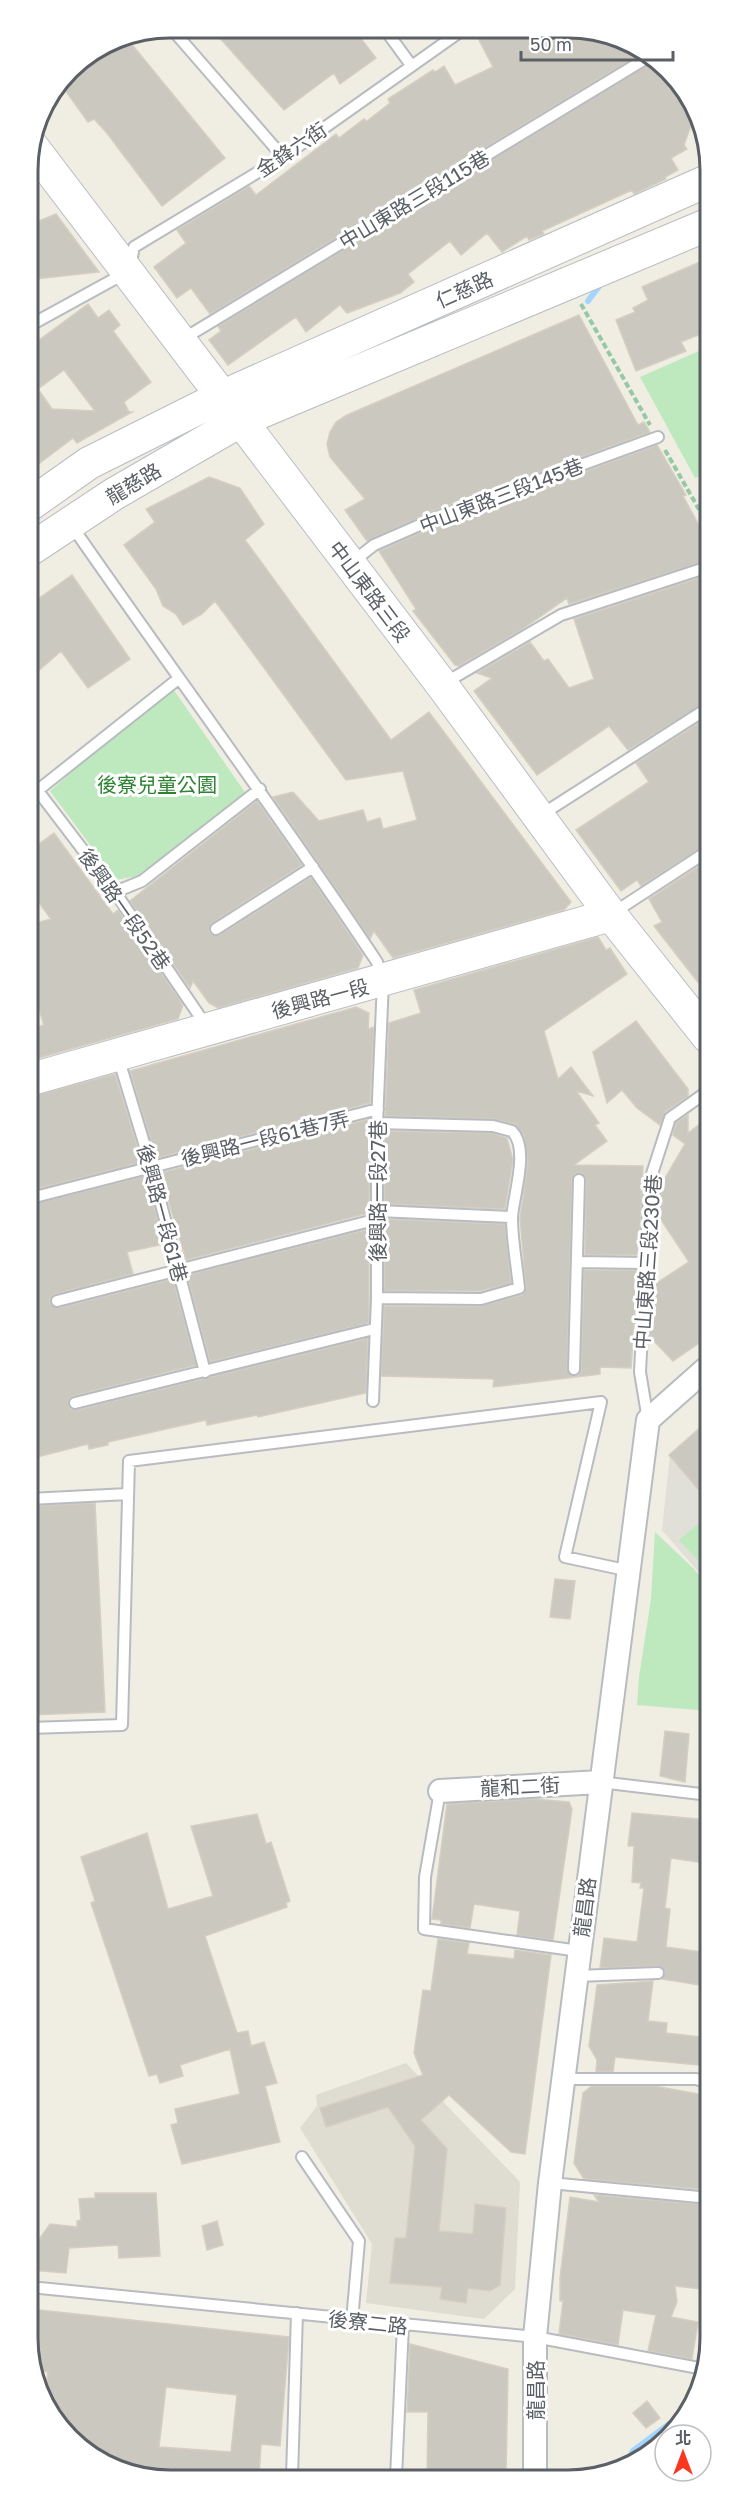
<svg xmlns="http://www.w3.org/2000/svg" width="737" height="2507" viewBox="0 0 737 2507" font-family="'Golos Text','Noto Sans TC',sans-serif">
<rect width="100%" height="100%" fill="#f0ede3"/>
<path fill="#e0dfd8" d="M670,1455L709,1499V1584L662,1530Z"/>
<path fill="#dfdcd2" d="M406,2063L520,2182L515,2289L484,2319L366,2303L372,2244L300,2128L317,2106L316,2095Z"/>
<path fill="#bee9bf" d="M708,347V472L695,478L640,377Z
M171,686L249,798L137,876L116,880L50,791Z
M709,1515V1572L679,1540Z
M655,1532L694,1569L709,1588V1711L637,1705L639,1677L651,1599Z"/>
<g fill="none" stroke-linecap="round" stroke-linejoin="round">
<path stroke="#a4d5ff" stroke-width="6" d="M588,301L600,285
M625,2466L633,2451L688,2410"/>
</g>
<path fill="#cbc8c0" stroke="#d5cfc1" stroke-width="1.5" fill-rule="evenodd" d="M210,27L353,28L376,58L340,84L334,73L284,110Z
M501,29L595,30L640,54L210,314L191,288L177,298L154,267L186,243L177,230L249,186L256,195L336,134L339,138L364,119L367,121L390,103L388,99L433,70L435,72L444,66L455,85L493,67L479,40Z
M125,36L225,158L162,206L106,132L94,119L88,122L62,86L66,83L63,78L69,69L116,38Z
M654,61L668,69L694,117L684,145L687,149L671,158L678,170L665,177L666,179L634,194L632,190L542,231L544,234L529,240L527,236L502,252L487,233L461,255L450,241L408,274L414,282L400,293L347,313L340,305L306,332L296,317L228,365L209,340L221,331L218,326Z
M56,214L99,272L27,280V226Z
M707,259L708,331L681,342L686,351L636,371L616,320L635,312L633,308L648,300L642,287Z
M88,304L98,318L109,310L120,325L113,331L151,382L124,402L129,412H132L77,443L73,438L28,472L27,349ZM64,370L95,411L52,409L38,389Z
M579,315L638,425L644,422L650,432L435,510L367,541L345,510L365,499L330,457L327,444L330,432L336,422L347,415Z
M657,445L686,495L683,496L708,542V560L569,604L567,598L521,630L459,666L455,665L413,611L416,609L379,551L441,524Z
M209,477L240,488L264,524L245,540L391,740L429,712L571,902L564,910L393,958L374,931L370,939L273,797L293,792L319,821L363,810L367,822L380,818L383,829L417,820L403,771L346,780L215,601L202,614L183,625L176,614L163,606L156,589L124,545L155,522L146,509Z
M72,575L130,659L88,688L61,651L28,680V606Z
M708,575V701L628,750L609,726L537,775L474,691L492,678L477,673L530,642L544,661L548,659L569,688L594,679L574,619Z
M708,717V844L641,886L637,880L621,891L576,830L649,782L636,763Z
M257,801L302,865L212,923L209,929L210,933L220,935L311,877L363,955L358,968L218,1008L209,1003L193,981L190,988L130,901Z
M54,833L113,914L118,910L183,1005L178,1019L28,1061V1030L44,1025L28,975V925L51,919L28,888V852Z
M708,860V995L654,926L662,922L649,899Z
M598,937L606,950L610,948L627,974L544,1031L558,1079L571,1067L593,1096L576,1091L599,1123L595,1125L607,1141L574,1165L643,1166L639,1255H585L586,1180L582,1173L575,1174L572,1180L567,1369L573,1376L578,1375L581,1370L584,1270H638L631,1368L600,1367V1374L493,1387L494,1379L381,1376L384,1306H481L522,1295L526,1288L520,1218L528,1161L524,1135L515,1124L493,1119L385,1116L389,1023L421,1013L414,990Z
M356,1007L369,1013L368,1029L374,1027L370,1103L156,1158L130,1071Z
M636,1021L688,1089V1096L665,1112L660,1125L637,1108L622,1090L607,1103L593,1052Z
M115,1074L142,1162L28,1191V1097Z
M688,1115V1133L708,1118L709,1336L673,1361L649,1336L652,1286L689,1262L656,1212L657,1192L685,1144L673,1135L676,1123Z
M370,1119L369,1213L186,1260L160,1173Z
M384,1131L492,1133L507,1138L513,1160L505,1209L384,1204Z
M146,1176L164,1244L127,1252L133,1274L55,1294L50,1298V1303L59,1308L173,1279L196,1365L73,1396L68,1401L70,1409L77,1410L368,1338L366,1393L258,1417L257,1415L207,1425L206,1420L108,1442V1445L89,1449L88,1444L29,1459L28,1205Z
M385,1219L505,1224L511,1283L480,1291H384Z
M369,1229V1323L210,1362L187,1275Z
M709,1420V1502L669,1455Z
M95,1503L105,1712L29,1715V1506Z
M555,1579L575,1581L570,1619L550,1617Z
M665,1731L689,1734L685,1782L660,1776Z
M533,1799L569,1802L572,1809L553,1940L517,1935L520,1911L474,1904L470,1928L441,1924V1920L432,1919L447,1804Z
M632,1813L709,1820L704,1863L671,1858L665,1908L670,1909L666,1947L709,1953L706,1983L700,1982L699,1985L662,1979L665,1972L658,1966L600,1968L604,1938L637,1942L644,1888H640L641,1883L632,1882L634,1846H628Z
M257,1814L266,1844L271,1842L290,1901L286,1903L287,1907L205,1936L237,2033L248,2031L251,2046L264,2042L277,2083L265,2086L280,2142L182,2164L171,2125L178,2123L175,2109L240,2094L230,2049L180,2065L183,2076L160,2083L157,2074L149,2076L91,1903L95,1901L81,1857L147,1833L168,1909L213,1896L191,1826Z
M438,1939L469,1943L467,1954L514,1959L515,1950L551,1955L525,2154L511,2152L449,2095L421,2120L447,2149L439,2231L473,2234L475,2204L506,2208L500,2285L490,2291L468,2288L466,2303L440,2299L442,2287L390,2283L395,2238H406L415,2146L388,2107L326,2127L320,2108L423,2075L414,2053L423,1990L431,1991Z
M653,1981L648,2021L667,2023L666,2033L709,2038V2066L615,2057L613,2072H596L597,2060L589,2046L597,1985Z
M592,2086H654L709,2096L710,2190L584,2179L574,2163L583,2093Z
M95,2193H156L160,2256L119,2258L118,2245L69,2248L66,2273L30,2270V2252L50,2224L77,2227V2221L81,2220L79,2199L95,2198Z
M594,2195L710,2205V2290L675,2286L677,2302L671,2317L698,2322L692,2359L648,2351L656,2315L623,2310L618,2345L559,2334L563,2301H560V2278L570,2197L599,2202Z
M217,2221L223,2245L207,2250L202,2226Z
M30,2309L289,2337L280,2446L261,2444L259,2477H142L69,2438L45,2394L48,2372L33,2370L30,2365ZM166,2387L237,2395L231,2452L159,2447Z
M410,2344L508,2369L506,2477H427L428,2412H407Z
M647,2401L660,2418L646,2428L633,2413Z"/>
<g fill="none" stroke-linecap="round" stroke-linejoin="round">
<defs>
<path id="lane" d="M170,27L283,157
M384,28L411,65
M27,327L129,271L134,247L283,157L464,29
M183,339L647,58
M72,526C173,672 279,814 377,962L383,981L377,1123V1298L373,1401
M351,563L374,545L438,517L658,437
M443,684L561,615L708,567
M38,791L115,892L207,1027
M28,798L178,679
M541,815L708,708
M115,892L142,881L260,789
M613,913L708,851
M216,929L313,867
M118,1057L151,1166L205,1372
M377,1123L493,1126L512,1131C530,1149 513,1196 512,1218C512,1241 517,1265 519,1288L481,1299L377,1298
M31,1198L378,1109
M378,1211L512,1217
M577,1262L645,1263
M57,1301L378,1219
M574,1369L579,1180
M75,1403L374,1329
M648,1420L640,1372L650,1180L670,1118L708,1091
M29,1499L128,1494
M29,1728L122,1725L129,1461L601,1402L565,1557L630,1571
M600,1782L709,1795
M440,1791L425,1877L424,1929L579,1951
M576,1976L658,1973
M563,2079H696L709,2083
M302,2157L359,2241L352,2321
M550,2183L710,2198
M30,2287L535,2337L704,2369
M292,2477L297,2313
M396,2477L403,2325"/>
<path id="street" d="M440,1791L600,1782
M535,2477V2337L550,2183L648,1420L709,1366"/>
<path id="secondary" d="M31,145L442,685L611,915L708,1037
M28,506L89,463L221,397L707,181
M28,551L114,494L242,420L707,225
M28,1080L611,915"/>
</defs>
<use href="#lane" stroke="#b8bcc1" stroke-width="14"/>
<use href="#street" stroke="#b8bcc1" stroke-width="26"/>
<use href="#secondary" stroke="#b9bdc3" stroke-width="34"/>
<path stroke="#95c8a5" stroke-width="4" stroke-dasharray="6 3" stroke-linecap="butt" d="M581,304L650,425
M665,450L708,525"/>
<use href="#lane" stroke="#fff" stroke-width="10"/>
<use href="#street" stroke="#fff" stroke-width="22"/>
<use href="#secondary" stroke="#fff" stroke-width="32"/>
</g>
<g text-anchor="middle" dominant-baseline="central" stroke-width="6" stroke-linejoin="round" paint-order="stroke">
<g font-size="20" fill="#5b6066" stroke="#fff">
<text transform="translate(291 149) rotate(-34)">金鋒六街</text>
<text transform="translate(414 199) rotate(-31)">中山東路三段115巷</text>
<text transform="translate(464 289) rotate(-24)">仁慈路</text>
<text transform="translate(133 483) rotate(-31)">龍慈路</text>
<text transform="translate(501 495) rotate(-21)">中山東路三段145巷</text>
<text transform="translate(370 591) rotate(53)">中山東路三段</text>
<text transform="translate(125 909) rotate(55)">後興路一段52巷</text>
<text transform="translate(320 998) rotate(-15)">後興路一段</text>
<text transform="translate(265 1138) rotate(-14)">後興路一段61巷7弄</text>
<text transform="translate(377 1191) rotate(-90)">後興路一段27巷</text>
<text transform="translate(163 1213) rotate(75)">後興路一段61巷</text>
<text transform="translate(647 1262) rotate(-86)">中山東路三段230巷</text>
<text transform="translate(520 1786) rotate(-3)">龍和二街</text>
<text transform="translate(584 1907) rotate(-83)">龍昌路</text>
<text transform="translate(368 2322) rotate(6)">後寮二路</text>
<text transform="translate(535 2390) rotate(-90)">龍昌路</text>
</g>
<g font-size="20" fill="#2d8332" stroke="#fff">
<text x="157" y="784">後寮兒童公園</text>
</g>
</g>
<path d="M0 0H737V2507H0ZM170 38H568A132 132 0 0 1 700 170V2338A132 132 0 0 1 568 2470H170A132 132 0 0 1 38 2338V170A132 132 0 0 1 170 38Z" fill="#fff" fill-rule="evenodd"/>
<path fill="none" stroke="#5b6066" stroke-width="3" d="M170 38H568A132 132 0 0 1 700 170V2338A132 132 0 0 1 568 2470H170A132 132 0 0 1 38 2338V170A132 132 0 0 1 170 38Z"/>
<g transform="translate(683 2453)"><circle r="28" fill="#ffffff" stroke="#bdbfc2" stroke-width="1.5"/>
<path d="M0-4.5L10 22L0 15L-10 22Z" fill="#f93620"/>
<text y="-9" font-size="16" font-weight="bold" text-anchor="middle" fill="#5b6066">北</text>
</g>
<path d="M521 51v9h152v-9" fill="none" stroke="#5b6066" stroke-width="3"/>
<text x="530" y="51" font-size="18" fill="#5b6066" stroke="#ffffff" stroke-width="4.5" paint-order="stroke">50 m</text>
</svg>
